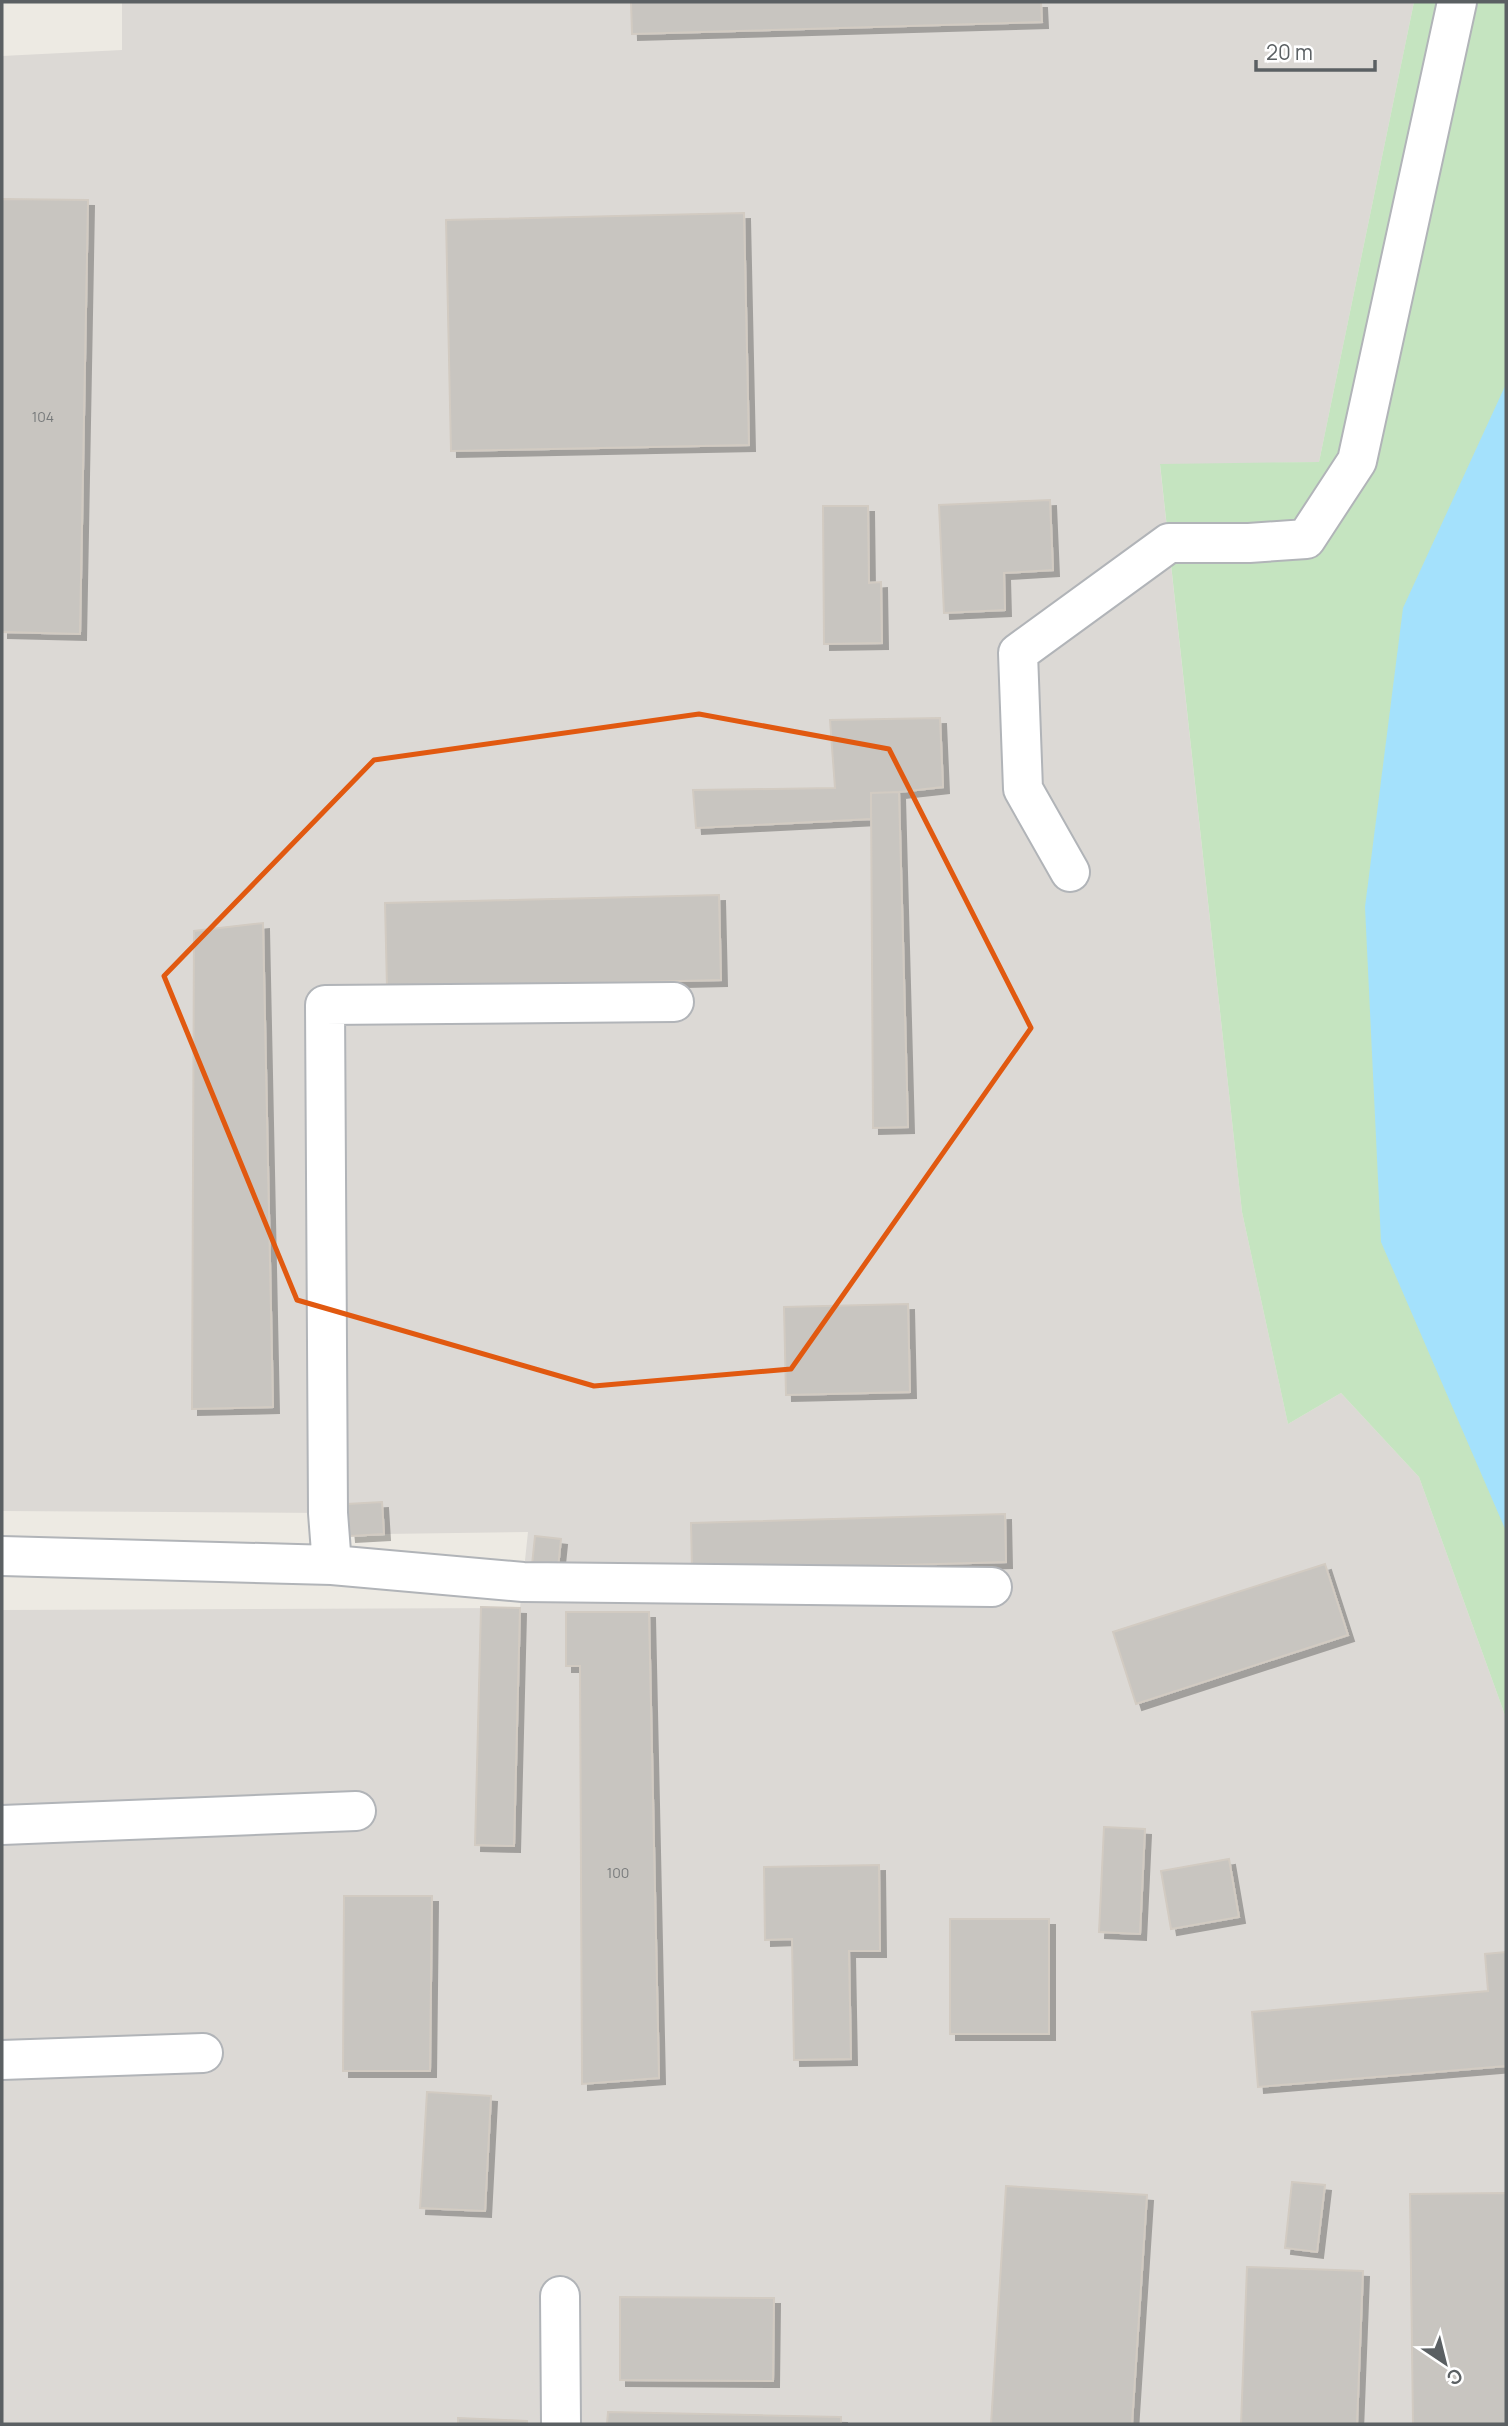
<svg xmlns="http://www.w3.org/2000/svg" width="1508" height="2426" viewBox="0 0 1508 2426" font-family="Manrope,sans-serif">
<defs>
<filter id="shadow"><feDropShadow dx="6" dy="6" stdDeviation="0" flood-color="#0004"/></filter>
</defs>
<rect width="100%" height="100%" fill="#edeae3"/>
<path fill="#dcd9d5" d="M122,2H1414L1319,462L1160,465L1242,1212L1288,1424L1341,1393L1419,1477L1506,1718V2424H2V1610L520,1608L528,1532L384,1534L381,1502L347,1504L328,1513L2,1511V56L122,50Z"/>
<path fill="#c5e4c0" d="M1414,2H1506V1718L1419,1477L1341,1393L1288,1424L1242,1212L1160,464L1319,462Z"/>
<path fill="#a4e1fc" d="M1506,384V1531L1381,1242L1365,907L1403,608Z"/>
<path fill="#c8c5c0" stroke="#d2cbc2" stroke-width="2" filter="url(#shadow)" d="M631,2H1041L1042,22L632,34Z
M2,199L88,200L80,634L2,632Z
M744,213L749,445L451,451L446,220Z
M1050,500L1053,570L1004,573L1005,610L944,613L939,505Z
M823,506H868L869,583L881,582L882,643L824,644Z
M940,718L943,787L899,792L871,793V819L696,828L693,790L835,788L830,720Z
M899,792L908,1127L873,1128L871,793Z
M719,895L721,980L387,988L385,903Z
M263,923L273,1407L192,1409L194,931Z
M908,1304L910,1392L786,1395L784,1307Z
M382,1502L384,1534L350,1536L347,1504Z
M1005,1514L1006,1562L692,1571L691,1523Z
M535,1536L561,1539L558,1568L532,1565Z
M1325,1564L1348,1635L1136,1704L1113,1632Z
M481,1607L520,1608L514,1846L475,1845Z
M566,1612H649L659,2078L582,2084L580,1666H566Z
M1104,1827L1145,1829L1140,1934L1099,1932Z
M1229,1859L1239,1917L1171,1929L1161,1871Z
M879,1865L880,1951H849L851,2059L794,2060L792,1939L765,1940L764,1867Z
M344,1896H432L430,2071H343Z
M950,1919H1049V2034H950Z
M1506,1952V2066L1258,2087L1252,2012L1488,1991L1485,1954Z
M427,2092L491,2096L485,2211L420,2208Z
M1292,2182L1325,2185L1317,2252L1285,2248Z
M1006,2186L1147,2195L1132,2424H991Z
M1506,2193V2424H1413L1410,2194Z
M1247,2267L1363,2271L1357,2424H1241Z
M620,2297L774,2298L773,2381L620,2380Z
M608,2412L841,2417V2424H607Z
M458,2418L527,2421V2424H458Z"/>
<g fill="none" stroke-linecap="round" stroke-linejoin="round">
<defs>
<path id="minor" d="M1070,872L1023,789L1018,653L1169,543H1249L1306,539L1357,461L1457,2
M2,1556L332,1565L523,1582L992,1587
M332,1565L328,1513L325,1005L674,1002
M2,1825L356,1811
M2,2060L203,2053
M560,2296L561,2424"/>
</defs>
<use href="#minor" stroke="#b1b4b8" stroke-width="42"/>
<use href="#minor" stroke="#fff" stroke-width="38"/>
</g>
<path fill="none" stroke="#e15910" stroke-width="5" stroke-linejoin="round" d="M699,714L889,749L1031,1028L791,1369L594,1386L297,1300L164,976L374,760Z"/>
<g text-anchor="middle" dominant-baseline="central" stroke-width="6" stroke-linejoin="round" paint-order="stroke">
<g font-size="14" fill="#76797a">
<text x="43" y="416">104</text>
<text x="618" y="1872">100</text>
</g>
</g>
<rect width="1508" height="2426" fill="none" stroke="#5b6063" stroke-width="7"/>
<g transform="translate(1445 2363) rotate(145)" stroke="#ffffff" stroke-width="5" paint-order="stroke">
<path d="M0-5L12 26L0 18L-12 26Z" fill="#5b6063"/>
<text y="-10" font-size="19" font-weight="bold" text-anchor="middle" fill="#5b6063">С</text>
</g>
<path d="M1256 60v10h119v-10" fill="none" stroke="#5b6063" stroke-width="3.5"/>
<text x="1266" y="60" font-size="21" fill="#5b6063" stroke="#ffffff" stroke-width="5" paint-order="stroke">20 m</text>
</svg>
